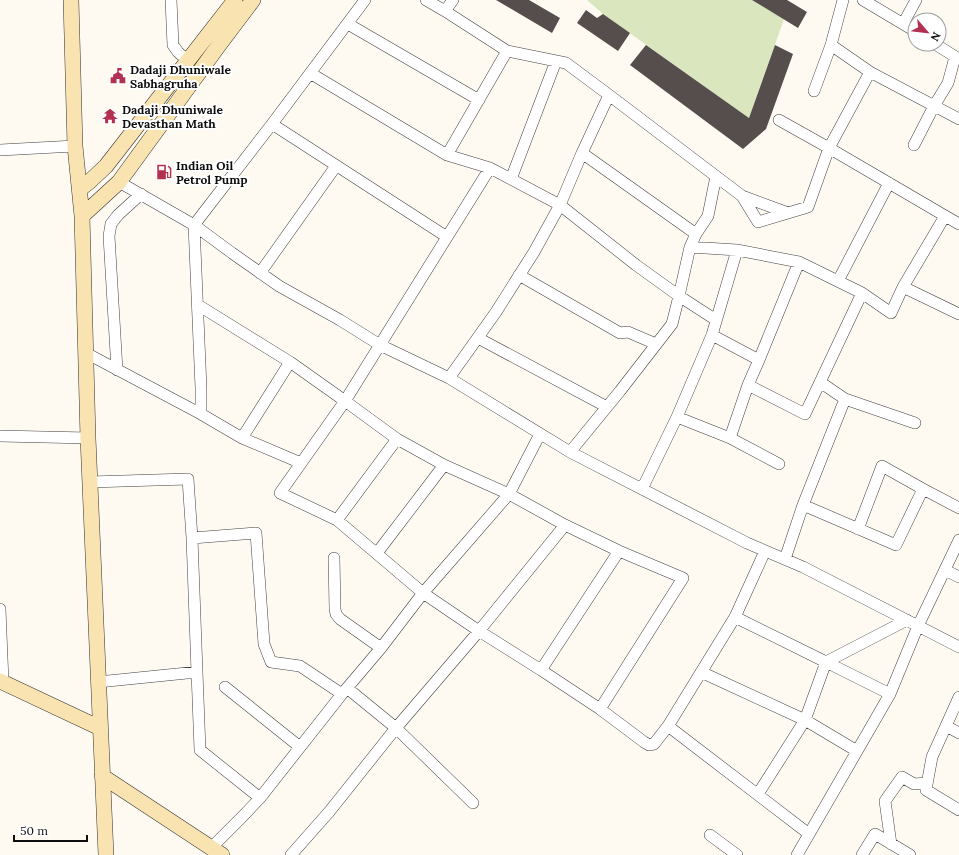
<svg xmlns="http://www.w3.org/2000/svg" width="959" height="855" viewBox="0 0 959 855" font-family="Lora,serif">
<rect width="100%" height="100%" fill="#fef9f1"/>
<path fill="#dae6bd" d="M587,0H752L784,19L749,118L603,14Z"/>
<path fill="#564e4c" d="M496,0H529L560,18L552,33Z
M752,0H787L807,12L798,28Z
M586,10L597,18L603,14L630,33L618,51L577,23Z
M646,45L749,118L775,45L793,54L766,129L743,149L630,65Z"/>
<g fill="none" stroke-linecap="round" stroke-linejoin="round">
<defs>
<path id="street" d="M171,0L173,45L178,52L188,61
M365,0L272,124L194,225L201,388V414L242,438L290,362L345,401L490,168
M863,0L915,31
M445,11L453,0
M348,24L479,100
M903,24L916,0
M935,44L959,59
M507,51L566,63L609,95L582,153L560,205L636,265L679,296L716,320
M870,72L959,119
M310,73L447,155
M814,91L831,45L843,0
M609,95L742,196L758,222L808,207L829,148L870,72L831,45
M779,120L829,148L959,224
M272,124L447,237
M914,145L934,106L948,83L955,57
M0,150L75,146
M582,153L696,234L690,247
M511,179L556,61
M119,182L194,225L232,253L279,286L340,320L380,345L449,378L496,312L534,252L560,205L490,168L447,155L507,51L445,11L426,0
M742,196L788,213
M696,234L708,216L716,176
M260,273L336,166
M519,275L620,333L628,332L656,344
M838,281L889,183
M903,287L945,216
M862,293L891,313L903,287L959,314
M198,305L290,362
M712,335L759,360
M478,338L607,407
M86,353L201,414
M117,370L109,236L111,224L118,215L141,194
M449,378L570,452L620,391L672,324L679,296L690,247L737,250L712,335L677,417L730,438L748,385L759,360L799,262L737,250
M820,382L845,399L803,505L896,545L923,489L882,466L858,529
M748,385L805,414L862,293L799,262
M845,399L915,423
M0,436L88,438
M242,438L301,463
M730,438L779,464
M397,439L345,401L280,493L337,520L423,593L479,631L541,670L619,551
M570,452L747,543L803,567L959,647
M90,482L188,479L192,538L197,672L98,682
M642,489L677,417
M923,489L959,508
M337,520L397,439L444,465L509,494L565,525
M192,538L256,533L264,644L271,662L300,666L342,694
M377,553L444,465
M334,558L335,609L336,614L340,619L381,648
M785,559L803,505
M945,570L959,577
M0,609L3,682
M735,617L826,662L907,620
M197,672L200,750L260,798
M701,672L805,720L826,662L890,694
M225,687L300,747
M347,688L396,728L473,803
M959,697L932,757L926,790L959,810
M600,709L644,742L649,745L654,744L668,726L735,617L765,551
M668,726L809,834
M946,726L959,733
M758,794L805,720L857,751
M710,835L737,855
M891,844L885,801L902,777L914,784L927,783
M211,848L243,816L260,798L342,694L381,648L423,593L509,494L540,434
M291,855L329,812L396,728L479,631L565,525L619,551L683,578L600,709L541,670
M797,855L890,694L918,626L959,540
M862,855L875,834L910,855"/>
<path id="secondary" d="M71,0L75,146L82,216L88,438L106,855
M80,189L89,182L106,166L235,0
M82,216L119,182L219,45L253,0
M0,681L100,728
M102,776L222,855"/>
</defs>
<use href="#street" stroke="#414141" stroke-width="12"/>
<use href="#secondary" stroke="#303030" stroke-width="16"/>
<use href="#street" stroke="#fff" stroke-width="11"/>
<use href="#secondary" stroke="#f9e3b1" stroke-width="15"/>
</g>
<defs>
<symbol id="civic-bare" viewBox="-9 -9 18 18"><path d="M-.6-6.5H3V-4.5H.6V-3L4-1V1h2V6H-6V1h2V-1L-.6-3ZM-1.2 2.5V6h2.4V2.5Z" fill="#b43051" stroke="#fff" stroke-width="2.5" paint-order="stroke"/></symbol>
<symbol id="temple-bare" viewBox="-9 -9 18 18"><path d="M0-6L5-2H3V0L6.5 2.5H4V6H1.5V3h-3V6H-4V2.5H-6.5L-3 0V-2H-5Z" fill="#b43051" stroke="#fff" stroke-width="2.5" paint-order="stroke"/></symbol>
<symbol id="fuel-bare" viewBox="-9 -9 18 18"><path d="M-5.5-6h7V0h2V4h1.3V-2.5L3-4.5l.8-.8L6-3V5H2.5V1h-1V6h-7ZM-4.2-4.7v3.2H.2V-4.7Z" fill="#b43051" stroke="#fff" stroke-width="2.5" paint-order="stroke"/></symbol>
</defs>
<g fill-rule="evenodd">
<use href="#civic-bare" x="107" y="65" width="22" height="22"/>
<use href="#temple-bare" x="99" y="105" width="22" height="22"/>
<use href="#fuel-bare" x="153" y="161" width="22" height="22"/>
</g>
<g text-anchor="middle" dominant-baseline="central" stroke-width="4" stroke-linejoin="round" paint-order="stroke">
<g font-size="12" font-weight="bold" fill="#0e0e0e" stroke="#fff" text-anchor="start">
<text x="130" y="69">Dadaji Dhuniwale<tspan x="130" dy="14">Sabhagruha</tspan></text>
<text x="122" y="109">Dadaji Dhuniwale<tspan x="122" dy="14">Devasthan Math</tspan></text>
<text x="176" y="165">Indian Oil<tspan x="176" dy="14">Petrol Pump</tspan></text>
</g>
</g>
<g transform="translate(927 32) rotate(118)"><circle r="19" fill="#ffffff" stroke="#9f9f9f"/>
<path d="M0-3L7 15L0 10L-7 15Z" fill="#b43051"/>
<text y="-6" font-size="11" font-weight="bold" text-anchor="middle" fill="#0e0e0e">N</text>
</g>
<path d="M14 835v6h73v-6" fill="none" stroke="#0e0e0e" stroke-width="2"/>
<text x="20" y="835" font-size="12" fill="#0e0e0e" stroke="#ffffff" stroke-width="3" paint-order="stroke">50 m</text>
</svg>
